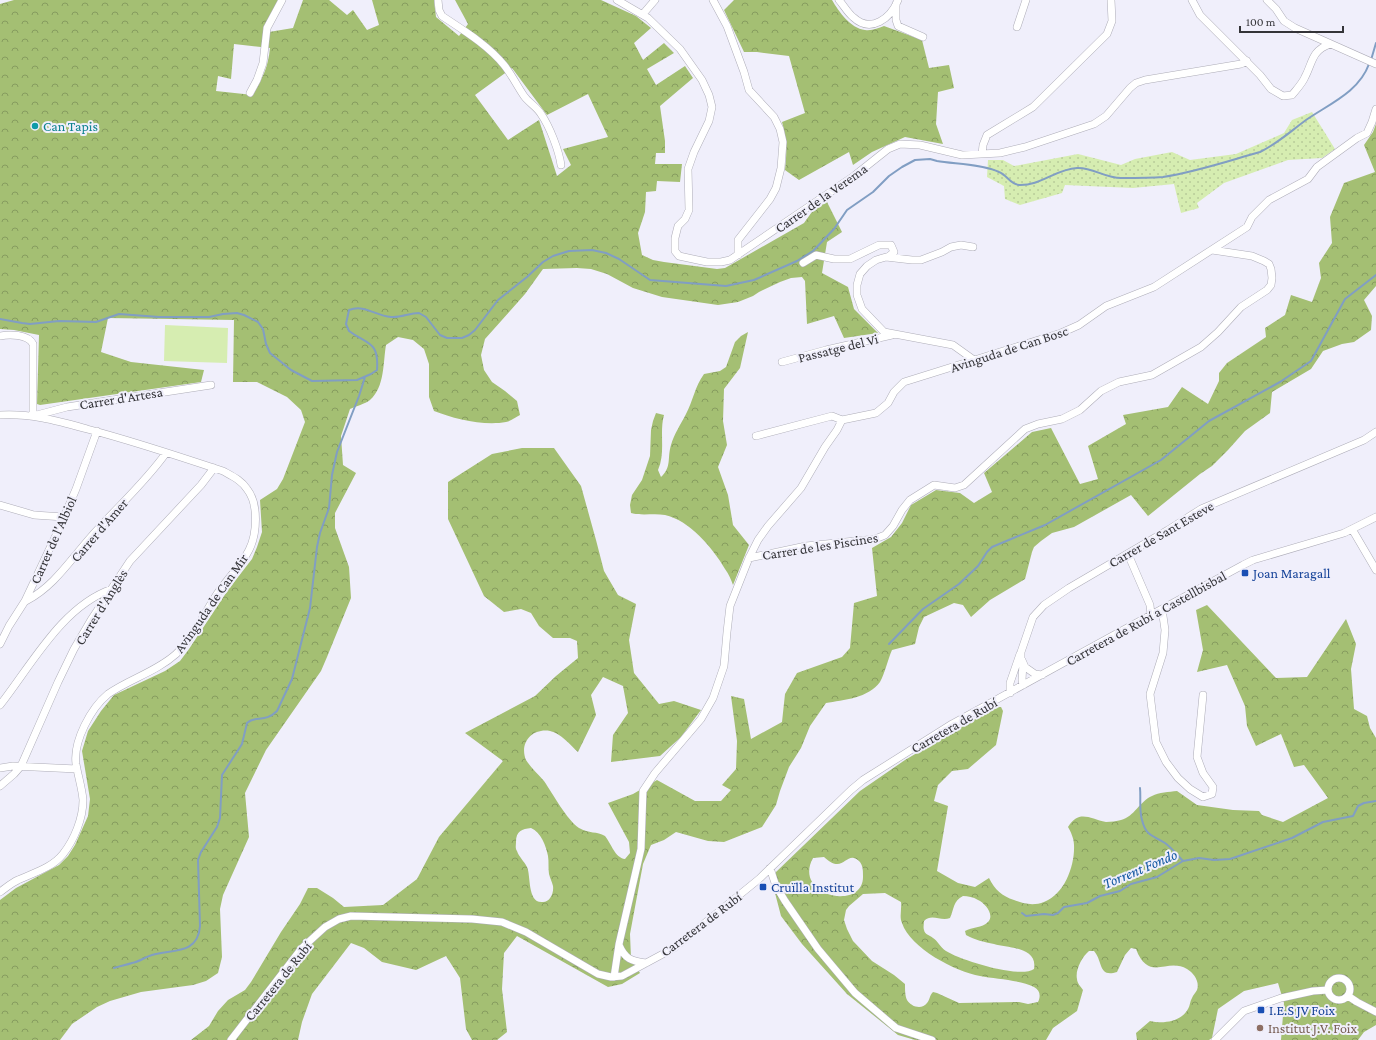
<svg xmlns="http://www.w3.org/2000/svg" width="1376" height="1040" viewBox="0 0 1376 1040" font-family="'Crimson Pro',serif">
<defs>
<pattern id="grass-dots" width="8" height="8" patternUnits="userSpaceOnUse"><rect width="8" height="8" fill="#d6edb1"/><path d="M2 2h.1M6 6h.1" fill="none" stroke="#b8cc99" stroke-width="1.8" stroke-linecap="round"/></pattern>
<pattern id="forest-crowns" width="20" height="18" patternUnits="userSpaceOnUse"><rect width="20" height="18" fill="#a4bf73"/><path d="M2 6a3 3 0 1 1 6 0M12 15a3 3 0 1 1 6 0" fill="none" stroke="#869c5f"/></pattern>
</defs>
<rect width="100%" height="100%" fill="#f0effb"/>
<path fill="url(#grass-dots)" d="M1312,112L1335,149L1322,158L1288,160L1224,183L1197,203L1199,208L1181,213L1174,184L1133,188L1065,185L1062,193L1020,205L1005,199L1004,186L987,177L988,160H1003L1014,166L1078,154L1121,165L1135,159L1172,152L1190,160L1236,154L1284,133L1292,120Z"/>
<path fill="url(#forest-crowns)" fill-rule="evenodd" d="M14,0H278L263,33L293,28L303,0H329L347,15L353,10L367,30L379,25L372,0H434L436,17L459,36L468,24L455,0H601L636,16L651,28L634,43L643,60L664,43L674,53L647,69L656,85L685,66L693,78L660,106L665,141V153H656L655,164H682L680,182L657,181L656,191L646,192L645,212L638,233L642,255L653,260L664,262L717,269L725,268L804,223L814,209L827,202L842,232L827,242L822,273L848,287L854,309L878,333L844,338L834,316L807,324L805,281L802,277L791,278L780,282L759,292L753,296L738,302L718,305L662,297L633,288L607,274L591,269L577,268L543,269L525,294L485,339L481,355L484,370L492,382L505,391L517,401L520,415C516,417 511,421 506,422C484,426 454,419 434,411L429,397V364L424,349L413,340L398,337L386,345C383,362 385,387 370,400C365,404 356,406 350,409L341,436L343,465L356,473L335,513V528L349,567L351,598L327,657L321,671L266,750L245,793L249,837L223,895L220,909L222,957L218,973L206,981L193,985L141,992L110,1001L97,1007L72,1024L60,1040H0V900L16,888L59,865L68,856L75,845L88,816L90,799L82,751L88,731L101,711L114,695L165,671L180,661L189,649L228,590L252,559L257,547L262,532L260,500L277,489L283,479L305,422L301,410L287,397L257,382H233L234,320L108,318L101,352L131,362L204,370L201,382L40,405L37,404L39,335L14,330L0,329V4ZM234,44L270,48C268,68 263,77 253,95L216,91L218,76L231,79ZM512,68L547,115L588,94L608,137L563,149L571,165L557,176L539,120L508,140L475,95Z
M734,0H832C839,12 850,28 865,30C872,31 878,28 884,26L922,40L929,68L949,65L954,88L938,92L936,124L943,144L905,137L872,152L853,165L849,152L799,180L785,170C787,152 787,140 782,122L805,113L789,56L757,52H744L724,10Z
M1376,124V286L1364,300L1372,316L1371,330L1354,342L1342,344L1323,351L1311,369L1272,392L1270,413L1245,431L1228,450L1212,466L1200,474L1148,516L1131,495L1074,527L1052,533L1041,541L1034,547L1032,552L1025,579L990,600L971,617L963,605L954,603L924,617L919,627L915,644L892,650C888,659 885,673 880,682C869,698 843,700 826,703L810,726L801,748L789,767L780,791L776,805L762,827L724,842L708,841L676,832L664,840L651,845L643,864L630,934L631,958L640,973L622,984L608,987L517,936L504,953L502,989L507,1032L497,1040H472L466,1029L460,978L446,956L416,970L382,962L364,948L351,943L312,994L302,1022L298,1040H191L209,1026L218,1011L228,1000L245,990L251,982L281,932L300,904L308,888H317L333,898L344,907L383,905L417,879L439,837L503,761L465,733L535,696L556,676L578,658L577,641L570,638H553L539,626L531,613L521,609L504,612L484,596L448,519V482L492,454L522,448H554L581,486L596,540L604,571L618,595L636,604L629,640L634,673L659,704L674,701L701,710L681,737L660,756L611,762L613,735L628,713L623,686L603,677L591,695L596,715L578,752C570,745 561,733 550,731C532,728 519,743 526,760C531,768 538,774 544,781C553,794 567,820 579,828C589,834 597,831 605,836C611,843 615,858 625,859L630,853L629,842L608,803L633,794L657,780L695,801H721L731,790L722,785L736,769L737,741L731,696L744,699L751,739L782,722L785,694L797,673L842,657L850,648L854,603L877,596L872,548L891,537L902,523L911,505L936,490L960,493L974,503L992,492L984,473L1032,432L1051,428L1080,484L1098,479L1088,446L1126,424L1123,415L1168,407L1182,387L1208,404L1219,381V373L1227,363L1266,337L1265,328L1285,315L1291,295L1312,302L1321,278L1319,263L1332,243L1330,217L1344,183L1375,172L1364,145L1373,132ZM531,828C541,832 546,846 548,856C549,862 548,868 549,874C550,878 552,882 553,886C554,893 550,902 543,902C527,904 531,875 527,867C524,861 519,857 517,851C515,848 516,845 516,842C516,831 522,829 531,828Z
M748,332L740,368L724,389L723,421L727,445L718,467L728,495L733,525L749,545L733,585C731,580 729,574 725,569C713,548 689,520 665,515C654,513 642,516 631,513L630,505L632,495L642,480L650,456L651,430L653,421L656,413L664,415C659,433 666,452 658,470L661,477C672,467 667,458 671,445C674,434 681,424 686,414C693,401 695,386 704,374L720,371L726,367L735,342L741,336Z
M1207,605L1276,678L1307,677L1346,619L1356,644L1351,669L1354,709L1367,716L1370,728L1376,738V1025L1364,1032L1358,1040H1281L1284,1003L1278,983L1244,991L1218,1009L1212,1038L1209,1040H1137L1136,1033L1150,1021C1163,1024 1181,1022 1188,1009C1190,1006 1190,1001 1192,998C1193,995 1196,992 1197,990C1200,982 1194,973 1187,969C1167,957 1149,983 1136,949L1131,948L1125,955L1117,972C1098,978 1103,961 1094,951H1089C1082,957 1075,970 1077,979C1077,983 1081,987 1083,990L1077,1011L1053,1028L1046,1040H915L898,1035L847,994L802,944L781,916L775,893L776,872L860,791L905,760L995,707H1001L1003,711L996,745L968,769L952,771L938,785L934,801L948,806L937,871L958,883L975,887L989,878C995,890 1002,896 1014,900C1023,904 1034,906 1044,902C1065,894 1075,865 1074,845C1074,839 1071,832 1068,827C1079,809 1090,819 1106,822C1111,822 1117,821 1121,820C1134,817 1140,801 1152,796C1159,792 1169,792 1177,791L1197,805L1233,810L1259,811L1262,815L1283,822L1328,798L1304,765L1294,767L1281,734L1256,746L1247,726L1245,706L1227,665L1197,672L1203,650L1196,610ZM824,857C844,876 846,849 859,861C863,865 863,870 863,876C864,912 792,896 813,858ZM885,893L901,902C902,909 899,917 902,923C910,948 956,972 980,976C996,979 1020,980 1034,987C1040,990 1041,996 1038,1002L1028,1004L1019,1002L959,1003L937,993L933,992C929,996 930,1000 927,1003C922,1010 911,1007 907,1000C905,996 905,989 905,984L894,975L872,961L853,941L847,929L844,920L846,910L849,906L863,894ZM963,896C968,896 973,897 978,900C985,903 995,915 988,922C982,928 972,927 965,931L966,935C975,940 984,942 994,944C1008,948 1038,947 1034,969C1020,979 960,960 946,951C940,947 938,941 933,938C930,935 925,935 924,930C923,927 924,924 924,921C932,913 941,922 950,918C954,909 953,901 963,896Z"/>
<path fill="#d6edb1" d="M165,325L228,328L227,363L164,361Z"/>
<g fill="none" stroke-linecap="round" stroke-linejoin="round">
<path stroke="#819ec3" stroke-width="2" d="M1371,60L1376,43
M0,319L22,323L30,324L59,321L96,322L119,314L159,317H209L223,314L237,313L244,315L258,322L263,329L266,344L270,353L291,370L312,381L357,380L371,374L377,370C379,341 368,345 349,331L346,324L349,310C365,304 375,316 391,317C401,318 409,313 419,313L426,317L440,335L447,338H462L469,335L475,330L498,300L527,277L543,262L553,256L569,251L592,250L606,253L619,259L650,280L726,286L754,280L797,261L813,251L834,229L847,210L873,192L889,176L902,167L915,160L930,159L937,161C954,164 983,164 999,172C1007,175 1010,184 1019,185C1040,186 1056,169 1077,168C1092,167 1105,178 1121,178C1134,178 1150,178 1163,177C1196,172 1228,161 1260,152C1277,144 1291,131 1306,120C1329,104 1359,92 1369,64
M889,644L923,609L959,584L978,566L987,552L992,547L1045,525L1161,460L1209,421L1280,382L1311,361L1345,299L1376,275
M1140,788C1141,798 1139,810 1142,820C1146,836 1152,835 1165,843C1172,848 1177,855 1183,861
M1022,913L1026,916L1044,914L1053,915L1058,913L1064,907L1087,903L1100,896L1120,891L1131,884L1157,877L1183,861L1199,858L1214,860L1230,859L1292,838L1323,822L1353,816L1358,806L1364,803L1376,801
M114,968C120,966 126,965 132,963C139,962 145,957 152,955C172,949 198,955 200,926L198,860L201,852L217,827L220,818L222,775L242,744L247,723C256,715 265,723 277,711L292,679L310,608L317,547L320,533L329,508L332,475L337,452L359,396L365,377"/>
<defs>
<path id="minor" d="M438,0L439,10L442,16C463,30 488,45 504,65C512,75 517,86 524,96C529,103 537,107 541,114C550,127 559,151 561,165
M617,0L648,18L680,49L702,80L709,95L712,107L709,121L694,152L688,169L689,210L685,219L678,226L675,238V251L679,256L707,262H721L730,260L854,176L888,149L900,144L920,145L962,155L1000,153L1025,147L1094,124L1106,116L1130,88L1136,83L1145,80L1241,64L1247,61
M713,0L727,26L744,72L749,90L774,117L780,129L783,142L781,168L776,188L770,199L738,240V255
M839,0C844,6 848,13 853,17C871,34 891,18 898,0
M1192,0L1200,15L1260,75L1271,89L1283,96L1292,95C1296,90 1302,84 1305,77C1313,62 1311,51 1330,44
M1267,0L1276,9L1284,21L1295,28L1376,64
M896,4V20L898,26L923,37
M643,14L655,0
M1017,27L1026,0
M250,93L257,80L263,63L267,28L282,0
M982,154L983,145L987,135L1033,107L1107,34L1112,21L1111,0
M973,247L961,245L951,247L942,252L921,260H912L886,257L876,260L867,266L860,274L857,285V295L862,309L884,332L953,345L974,360
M803,263L816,255L834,259H850L879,245H891L894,252L888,257
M0,336C9,334 28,334 33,344V416L67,407L211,385
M782,362L826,350L892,335
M0,415C30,413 58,421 87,429C133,441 178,456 223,471C232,476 241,480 247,489C259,504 257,534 249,550C241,566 227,579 217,594C204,614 193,638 176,654C156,672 129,679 108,694C91,708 73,741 76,764C78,776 82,788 83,800C83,819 74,840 63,854C52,868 33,873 18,880C11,883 6,888 0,892
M756,436L832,416L842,420
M0,505L34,515L64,517
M1352,529L1376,570
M1128,554L1150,605L1151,615
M749,558L806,546L875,539L885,535L893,526L902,510L910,500L934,485L955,488L964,485L1025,429L1038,424L1062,419L1080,410L1101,391L1119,382L1152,375L1201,347L1218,332L1241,307L1267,290L1271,285L1272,278L1271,269L1269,264L1264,261L1252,256L1212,250
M26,601C53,587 69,562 89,539C114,510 144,484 166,453
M1162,609L1165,630L1163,653L1150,694L1156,742L1166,762L1178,778L1190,789L1203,797L1212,794L1213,787L1203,773L1197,757L1203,695
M0,644L9,626L25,601L58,531L76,489L97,431
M1042,675L1035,674L1025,667L1021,658V652L1033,617L1044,605L1069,588L1168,530L1201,509L1364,440L1376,432
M1023,685L1022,680L1023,663
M1010,693V683L1020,654
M0,705C31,666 62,606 112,589
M0,768L13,766L77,769
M0,786L14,774L21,766L58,682L74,649L91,620L130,561L201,485L214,468
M770,868L776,886L785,901L818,949L855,993L896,1028L932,1040
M619,945C625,959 631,961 646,963
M614,977L619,944L641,849L643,791L655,773L701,719L713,698L724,666L727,632L730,606L749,558L758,540L768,526L801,488L825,447L837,430L842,420L876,413L888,403L894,392L904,382L1061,333L1079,325L1106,306L1154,287L1247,227L1252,217L1269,200L1308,179L1317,167L1357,138L1367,133L1372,122L1376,109
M1328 989a11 11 0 1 1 22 0a11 11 0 1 1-22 0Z
M1348,996L1357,1002L1376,1012
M231,1040L302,948L325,927L339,919L351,916L472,919L502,922L526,932L598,974L611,977L622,976L674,948L759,879L851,790L863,780L952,724L1114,635L1243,565L1253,560L1344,533L1376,517
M1215,1040L1244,1011L1281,998L1313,991L1328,990"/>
</defs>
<use href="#minor" stroke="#aeadb8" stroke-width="8"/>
<use href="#minor" stroke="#fff" stroke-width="7"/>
</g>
<circle fill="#0f9aa8" stroke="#f0effb" stroke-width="1.5" cx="35" cy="126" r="4"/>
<g fill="#1a4fb4" stroke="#f0effb" stroke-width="1.5">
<rect x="1241" y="569" width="8" height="8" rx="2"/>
<rect x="759" y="883" width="8" height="8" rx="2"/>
<rect x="1257" y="1006" width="8" height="8" rx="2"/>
</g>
<circle fill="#8d6e63" stroke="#f0effb" stroke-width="1.5" cx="1260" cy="1028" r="4"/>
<g text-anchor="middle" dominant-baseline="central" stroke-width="4" stroke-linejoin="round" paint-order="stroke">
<g font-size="14" fill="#0d838f" stroke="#f0effb" text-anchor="start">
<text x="43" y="126">Can Tapis</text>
</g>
<g font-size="14" fill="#343438" stroke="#f0effb">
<text transform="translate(821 198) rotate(-35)">Carrer de la Verema</text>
<text transform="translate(838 348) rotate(-14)">Passatge del Vi</text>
<text transform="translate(1009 349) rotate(-18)">Avinguda de Can Bosc</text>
<text transform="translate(121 398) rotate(-9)">Carrer d'Artesa</text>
<text transform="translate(99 530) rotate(-49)">Carrer d'Amer</text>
<text transform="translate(1161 534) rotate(-30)">Carrer de Sant Esteve</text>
<text transform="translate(53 540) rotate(-66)">Carrer de l'Albiol</text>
<text transform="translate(820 546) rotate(-9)">Carrer de les Piscines</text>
<text transform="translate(211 603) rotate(-55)">Avinguda de Can Mir</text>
<text transform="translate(101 607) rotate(-58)">Carrer d'Anglès</text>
<text transform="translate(1146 618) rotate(-29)">Carretera de Rubí a Castellbisbal</text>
<text transform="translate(954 725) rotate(-30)">Carretera de Rubí</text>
<text transform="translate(701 924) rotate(-37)">Carretera de Rubí</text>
<text transform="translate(278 981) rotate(-51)">Carretera de Rubí</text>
</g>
<g font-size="14" fill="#164399" stroke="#f0effb" text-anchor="start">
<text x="1253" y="573">Joan Maragall</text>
<text x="771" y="887">Cruïlla Institut</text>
<text x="1269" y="1010">I.E.S JV Foix</text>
</g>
<g font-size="14" fill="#785e54" stroke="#f0effb" text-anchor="start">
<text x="1268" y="1028">Institut J.V. Foix</text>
</g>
<g font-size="15" font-style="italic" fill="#1257a1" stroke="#f0effb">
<text transform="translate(1140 869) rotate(-23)">Torrent Fondo</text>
</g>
</g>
<path d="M1240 26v6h103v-6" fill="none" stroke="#343438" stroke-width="2"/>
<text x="1246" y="26" font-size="12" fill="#343438" stroke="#f0effb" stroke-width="3" paint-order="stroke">100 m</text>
</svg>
